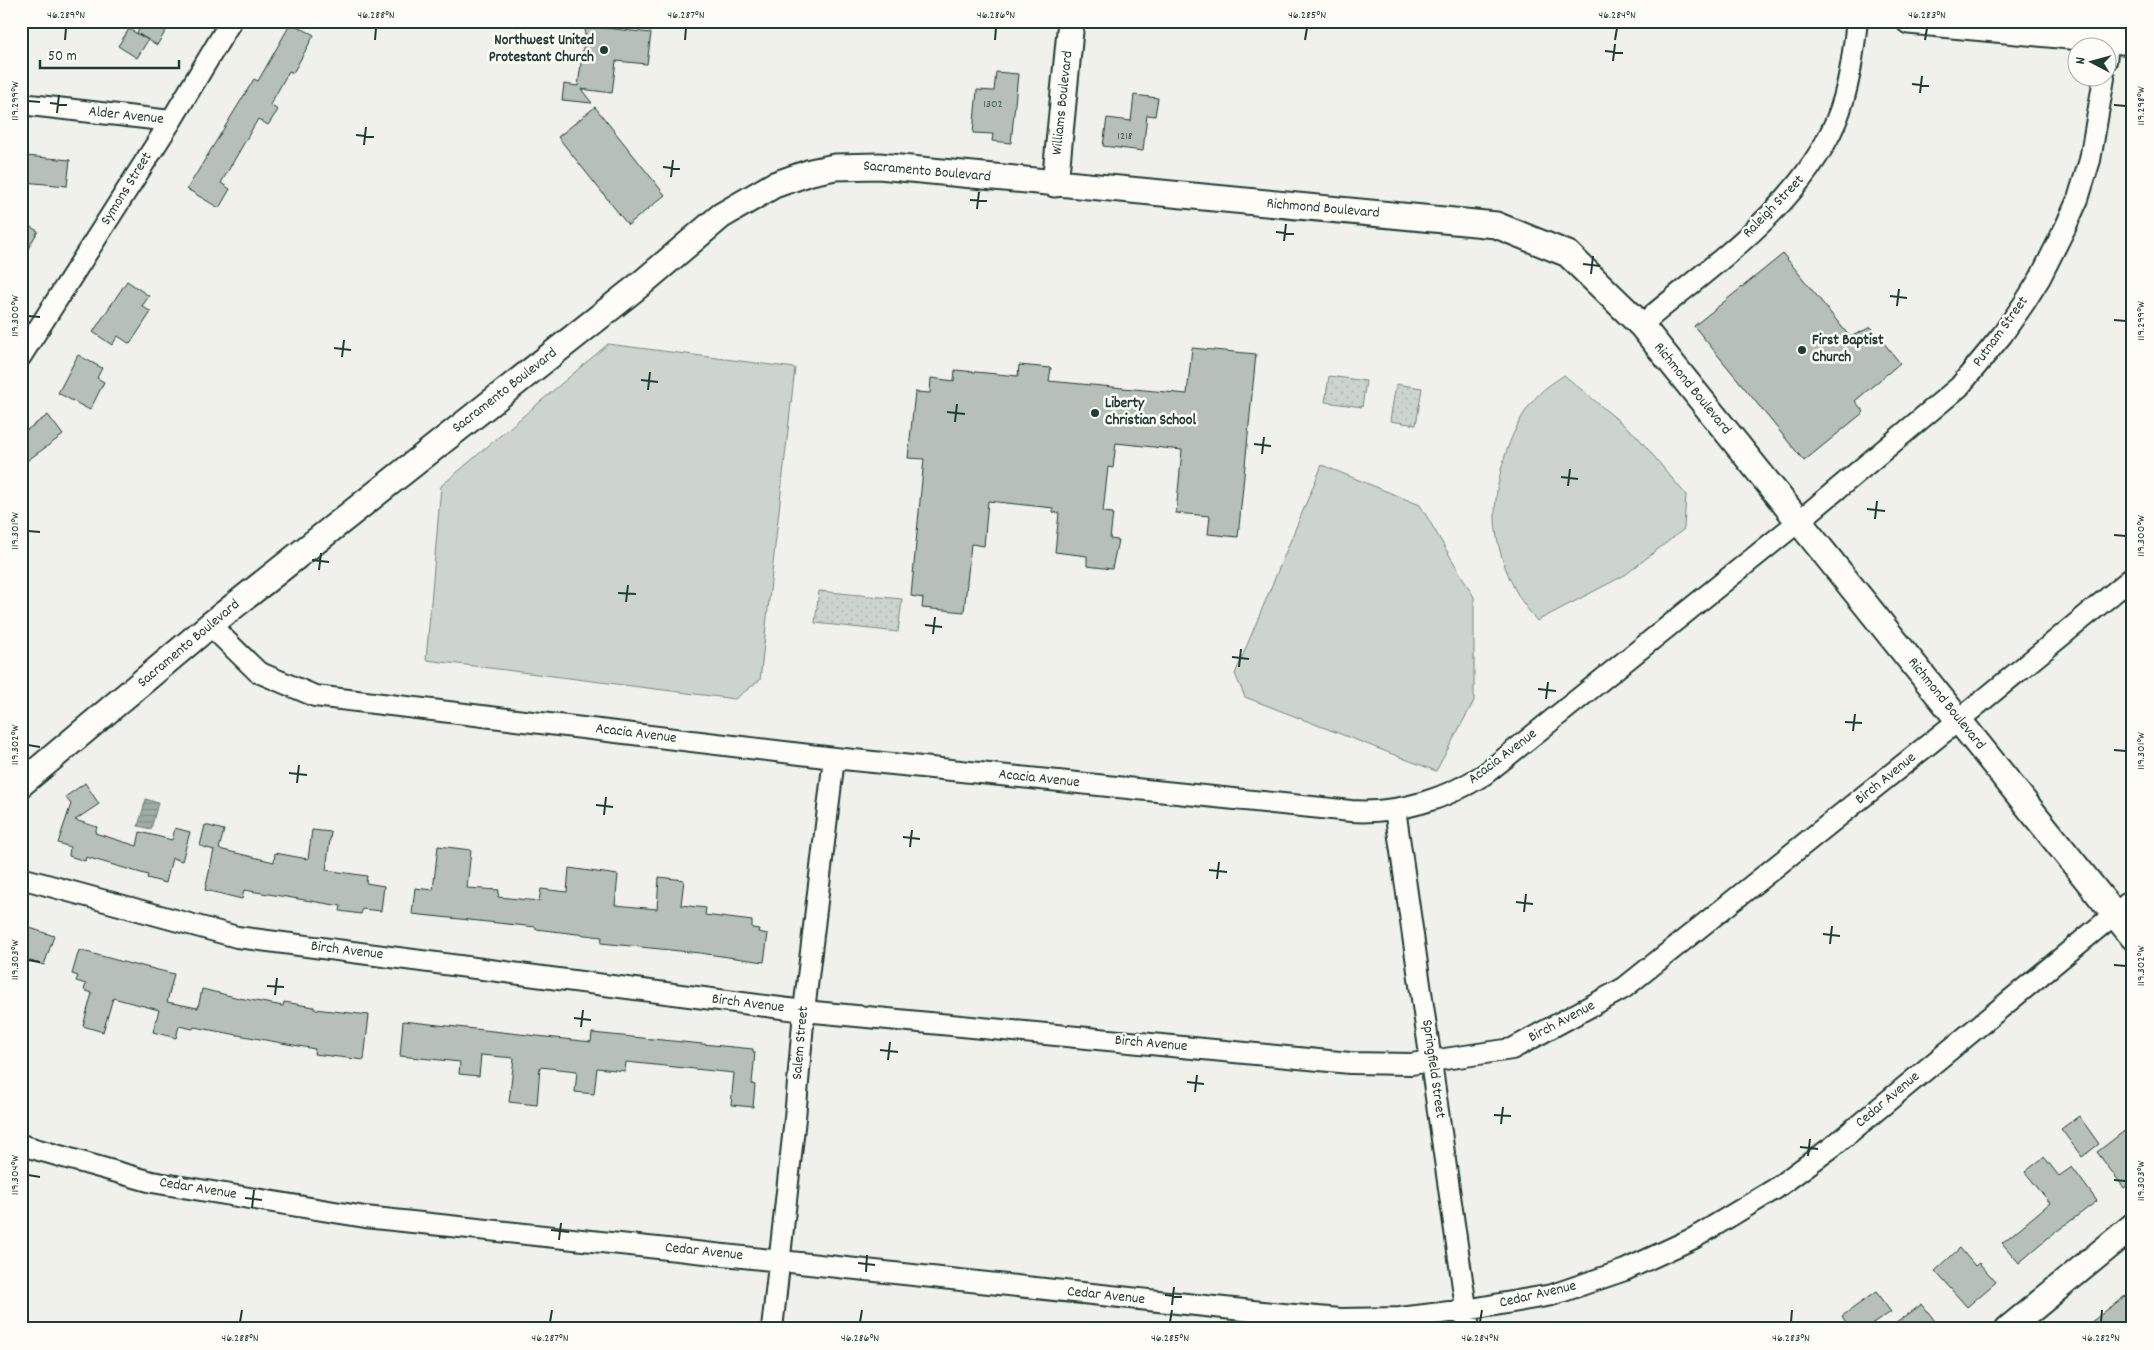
<svg xmlns="http://www.w3.org/2000/svg" width="2154" height="1350" viewBox="0 0 2154 1350" font-family="Dekko,sans-serif">
<defs>
<pattern id="park-dots" width="8" height="8" patternUnits="userSpaceOnUse" patternTransform="scale(1.25)"><rect width="8" height="8" fill="#cdd3cd"/><path d="M2 2h.1M6 6h.1" fill="none" stroke="#b0b6b1" stroke-width="1.8" stroke-linecap="round"/></pattern>
<pattern id="water-rules" width="6" height="5" patternUnits="userSpaceOnUse" patternTransform="scale(1.25)"><rect width="6" height="5" fill="#9faca4"/><path d="M0 2.5h6" fill="none" stroke="#818d86"/></pattern>
</defs>
<rect width="100%" height="100%" fill="#f0f1eb"/>
<filter id="ink" filterUnits="userSpaceOnUse"><feTurbulence type="fractalNoise" baseFrequency=".02" numOctaves="2"/><feDisplacementMap in="SourceGraphic" scale="10" xChannelSelector="R" yChannelSelector="G"/><feConvolveMatrix kernelMatrix="1 2 1 2 8 2 1 2 1" color-interpolation-filters="sRGB"/></filter>
<g filter="url(#ink)">
<path fill="#cdd3cd" stroke="#768880" d="M608,344L795,368L760,680L735,699L426,660L441,486Z
M1564,375L1637,436L1686,495L1684,529L1625,575L1537,621C1530,612 1522,603 1517,593C1505,572 1495,541 1495,517C1495,477 1511,422 1540,393C1547,386 1556,381 1564,375Z
M1322,465L1420,505L1474,597V701L1436,771L1245,697L1235,674Z"/>
<path fill="url(#park-dots)" stroke="#768880" d="M1329,376L1366,381L1362,407L1325,402Z
M1396,384L1422,388L1416,425L1390,421Z
M819,591L902,599L898,632L815,623Z"/>
<path fill="url(#water-rules)" stroke="#6c8077" d="M146,799L158,803L151,829L138,826Z"/>
<path fill="#b6bfb8" stroke="#1f3d34" d="M144,21H172L157,45L137,33Z
M291,23L314,35L293,73L289,71L270,105L278,110L268,125L258,119L221,183L230,189L219,208L187,189L254,79L258,81Z
M586,26L651,33L647,64L616,61L612,93L581,89L592,103L562,100L564,84L578,86Z
M129,29L148,40L137,58L118,46Z
M996,72L1018,74L1011,143L992,141L993,134L973,133L977,90L994,91Z
M1134,95L1158,98L1155,116L1147,115L1143,151L1103,146L1107,118L1131,121Z
M595,107L665,195L628,225L558,137Z
M26,156L70,160L67,186L24,182Z
M21,222L38,231L21,261Z
M1783,254L1850,337L1871,327L1900,363L1855,401L1864,412L1804,461L1694,326Z
M127,281L149,296L142,306L151,312L130,344L118,336L112,345L93,332Z
M1192,348L1256,354L1238,537L1208,534L1210,516L1176,513L1182,450L1116,443L1113,468L1108,467L1103,512L1113,513L1110,539L1118,540L1112,569L1087,566V556L1055,552L1059,513L1053,512V508L988,501L984,546L971,544L964,612L922,608L923,598L911,596L924,459L908,458L915,392L930,393L931,378L954,381L955,370L1018,376L1019,365L1051,368L1049,381L1187,394Z
M78,355L102,368L97,378L104,382L90,410L58,393Z
M48,415L63,435L21,465V434Z
M85,783L99,804L75,820L97,827L95,833L137,846L140,832L172,840L175,828L190,832L182,861L172,858L166,883L147,878L148,875L86,857L85,861L69,856L70,847L58,843L71,804L65,797Z
M205,825L224,830L219,849L274,862L275,853L308,859L312,830L331,832L326,870L367,876L366,883L384,886L381,911L362,909L361,914L340,911L341,906L244,890L242,899L205,890L214,850L200,846Z
M438,846L471,850L467,888L499,890L498,897L539,901L541,889L567,892L569,868L618,875L615,905L657,909L659,877L684,880L681,905L706,908L705,915L752,921V928L759,929L758,932L768,934L764,962L700,953L601,943L602,937L536,929V927L412,914L415,888L433,890Z
M21,925L54,936L44,965L21,958Z
M79,950L138,966V965L174,974L167,1002L198,1008L202,989L239,998L283,1006L284,1002L314,1007V1009L369,1015L364,1060L314,1054L315,1049L194,1027L193,1029L179,1026L176,1038L153,1032L159,1010L113,998L103,1032L83,1026L92,993L84,990L86,984L76,981L78,976L72,974Z
M403,1021L591,1042L592,1033L753,1049V1052H755L752,1084L755,1085L753,1107L731,1105L734,1073L626,1062L625,1071L597,1068L594,1094L575,1092L577,1071L540,1067L537,1105L509,1102L514,1058L481,1055L479,1076L459,1074L460,1062L400,1056Z
M2079,1116L2099,1144L2082,1157L2061,1129Z
M2127,1129L2133,1137V1181L2124,1188L2097,1152Z
M2044,1157L2059,1176L2072,1167L2097,1201L2048,1238L2019,1263L2002,1243L2050,1203L2025,1172Z
M1960,1248L1975,1266L1979,1263L1996,1282L1967,1307L1935,1271Z
M2133,1290V1329H2082Z
M1876,1292L1891,1312L1865,1329H1850L1842,1316Z
M1922,1304L1941,1329H1888Z"/>
<g fill="none" stroke-linecap="round" stroke-linejoin="round">
<defs>
<path id="minor" d="M2106,61L2111,21
M21,104L171,121
M1641,325C1710,266 1799,208 1836,121C1849,90 1853,55 1857,21
M21,356L171,121L231,21
M210,625L258,672L315,696L834,758L1351,811C1399,814 1446,799 1485,774L1798,522L1959,387L2002,335L2025,302L2040,278L2065,228L2078,199L2090,160L2104,78
M1395,809L1469,1329
M21,878L237,937L804,1011L1350,1063L1411,1064L1512,1049L1624,988L1959,720L2133,577
M21,1145L152,1182L365,1217L1262,1312L1340,1319L1400,1318L1466,1310L1552,1295L1625,1270L1694,1238L1775,1189L1832,1147L2133,899
M772,1329L795,1118L804,1011L834,758"/>
<path id="tertiary" d="M1909,21L2133,42
M1055,184L1071,21
M21,784L210,625L642,283L721,216L774,185L811,172L835,167L879,166L1496,225L1568,254L1641,325L2133,937
M2008,1329L2133,1226"/>
</defs>
<use href="#minor" stroke="#1f3d34" stroke-width="24"/>
<use href="#tertiary" stroke="#1f3d34" stroke-width="29"/>
<use href="#minor" stroke="#fdfcf7" stroke-width="20"/>
<use href="#tertiary" stroke="#fdfcf7" stroke-width="25"/>
</g>
</g>
<path fill="none" stroke="#1f3d34" stroke-width="2" d="M65,40L66,28M375,40L376,28M685,40L686,28M995,40L996,28M1305,40L1307,28M1615,40L1617,28M1925,40L1927,28M1605,51L1623,53M1613,61L1615,44M1912,84L1929,86M1920,93L1922,76M28,101L40,102M50,103L67,105M2114,105L2126,106M57,113L59,95M356,135L374,137M364,145L366,127M663,167L680,169M671,177L673,160M970,200L987,201M977,209L979,192M1276,232L1294,234M1284,241L1286,224M1583,264L1600,266M1591,274L1593,256M1890,296L1907,298M1897,306L1899,289M28,316L40,317M2114,320L2126,321M334,348L351,350M342,357L344,340M641,380L658,382M648,390L650,372M947,412L965,414M955,422L957,404M1254,444L1271,446M1262,454L1264,437M1561,477L1578,479M1568,486L1570,469M1867,509L1885,511M1875,519L1877,501M28,531L40,532M2114,535L2126,536M312,560L329,562M319,570L321,553M618,593L636,594M626,602L628,585M925,625L942,627M933,634L935,617M1232,657L1249,659M1239,667L1241,649M1538,689L1556,691M1546,699L1548,682M1845,722L1862,723M1853,731L1855,714M28,745L40,747M2114,750L2126,751M289,773L307,775M297,783L299,765M596,805L613,807M604,815L606,797M903,837L920,839M910,847L912,830M1209,870L1227,872M1217,879L1219,862M1516,902L1533,904M1524,912L1526,894M1823,934L1840,936M1830,944L1832,926M28,960L40,962M2114,965L2126,966M267,986L284,987M275,995L277,978M574,1018L591,1020M581,1027L583,1010M880,1050L898,1052M888,1060L890,1042M1187,1082L1204,1084M1195,1092L1197,1075M1494,1115L1511,1116M1501,1124L1503,1107M1800,1147L1818,1149M1808,1156L1810,1139M28,1175L40,1177M2114,1180L2126,1181M245,1198L262,1200M252,1208L254,1190M551,1230L569,1232M559,1240L561,1223M858,1263L875,1265M866,1272L867,1255M1165,1295L1182,1297M1172,1305L1174,1287M240,1322L242,1310M550,1322L552,1310M860,1322L862,1310M1170,1322L1172,1310M1480,1322L1482,1310M1791,1322L1792,1310M2101,1322L2102,1310"/>
<g fill="#1f3d34" stroke="#fdfcf7" stroke-width="2">
<circle cx="604" cy="50" r="5"/>
<circle cx="1802" cy="350" r="5"/>
<circle cx="1095" cy="413" r="5"/>
</g>
<g text-anchor="middle" dominant-baseline="central" stroke-width="5" stroke-linejoin="round" paint-order="stroke">
<g font-size="12" fill="#455e55">
<text x="993" y="104">1302</text>
<text x="1125" y="136">1218</text>
</g>
<g font-size="15" font-weight="bold" fill="#1f3d34" stroke="#fdfcf7" text-anchor="start">
<text x="594" y="41" text-anchor="end">Northwest United<tspan x="594" dy="17">Protestant Church</tspan></text>
<text x="1812" y="341">First Baptist<tspan x="1812" dy="17">Church</tspan></text>
<text x="1105" y="404">Liberty<tspan x="1105" dy="17">Christian School</tspan></text>
</g>
<g font-size="15" fill="#1f3d34" stroke="#fdfcf7">
<text transform="translate(1063 103) rotate(-84)">Williams Boulevard</text>
<text transform="translate(126 116) rotate(6)">Alder Avenue</text>
<text transform="translate(927 172) rotate(5)">Sacramento Boulevard</text>
<text transform="translate(127 189) rotate(-58)">Symons Street</text>
<text transform="translate(1774 207) rotate(-46)">Raleigh Street</text>
<text transform="translate(1323 209) rotate(5)">Richmond Boulevard</text>
<text transform="translate(2001 332) rotate(-54)">Putnam Street</text>
<text transform="translate(1692 389) rotate(51)">Richmond Boulevard</text>
<text transform="translate(505 391) rotate(-38)">Sacramento Boulevard</text>
<text transform="translate(189 644) rotate(-40)">Sacramento Boulevard</text>
<text transform="translate(1946 704) rotate(51)">Richmond Boulevard</text>
<text transform="translate(636 734) rotate(7)">Acacia Avenue</text>
<text transform="translate(1503 757) rotate(-37)">Acacia Avenue</text>
<text transform="translate(1039 779) rotate(6)">Acacia Avenue</text>
<text transform="translate(1886 779) rotate(-39)">Birch Avenue</text>
<text transform="translate(347 951) rotate(7)">Birch Avenue</text>
<text transform="translate(748 1004) rotate(7)">Birch Avenue</text>
<text transform="translate(1562 1022) rotate(-28)">Birch Avenue</text>
<text transform="translate(801 1043) rotate(-85)">Salem Street</text>
<text transform="translate(1151 1044) rotate(5)">Birch Avenue</text>
<text transform="translate(1433 1069) rotate(82)">Springfield Street</text>
<text transform="translate(1888 1100) rotate(-40)">Cedar Avenue</text>
<text transform="translate(198 1189) rotate(9)">Cedar Avenue</text>
<text transform="translate(704 1252) rotate(6)">Cedar Avenue</text>
<text transform="translate(1538 1295) rotate(-13)">Cedar Avenue</text>
<text transform="translate(1106 1296) rotate(6)">Cedar Avenue</text>
</g>
</g>
<rect width="2154" height="1350" fill="none" stroke="#fdfcf7" stroke-width="55"/>
<g transform="translate(2092 62) rotate(276)"><circle r="24" fill="#fdfcf7" stroke="#a4b0a9"/>
<path d="M0-4L9 19L0 12L-9 19Z" fill="#1f3d34"/>
<text y="-8" font-size="14" font-weight="bold" text-anchor="middle" fill="#1f3d34">N</text>
</g>
<path d="M40 60v8h139v-8" fill="none" stroke="#1f3d34" stroke-width="2.5"/>
<text x="48" y="60" font-size="15" fill="#1f3d34" stroke="#fdfcf7" stroke-width="4" paint-order="stroke">50 m</text>
<rect x="28" y="28" width="2098" height="1294" fill="none" stroke="#1f3d34" stroke-width="2"/>
<g font-size="12" text-anchor="middle" fill="#1f3d34">
<text x="66" y="18">46.289°N</text>
<text x="376" y="18">46.288°N</text>
<text x="686" y="18">46.287°N</text>
<text x="996" y="18">46.286°N</text>
<text x="1307" y="18">46.285°N</text>
<text x="1617" y="18">46.284°N</text>
<text x="1927" y="18">46.283°N</text>
<text transform="translate(14 101) rotate(-90)" y="4">119.299°W</text>
<text transform="translate(2140 106) rotate(-90)" y="4">119.298°W</text>
<text transform="translate(14 316) rotate(-90)" y="4">119.300°W</text>
<text transform="translate(2140 321) rotate(-90)" y="4">119.299°W</text>
<text transform="translate(14 531) rotate(-90)" y="4">119.301°W</text>
<text transform="translate(2140 536) rotate(-90)" y="4">119.300°W</text>
<text transform="translate(14 745) rotate(-90)" y="4">119.302°W</text>
<text transform="translate(2140 751) rotate(-90)" y="4">119.301°W</text>
<text transform="translate(14 960) rotate(-90)" y="4">119.303°W</text>
<text transform="translate(2140 966) rotate(-90)" y="4">119.302°W</text>
<text transform="translate(14 1175) rotate(-90)" y="4">119.304°W</text>
<text transform="translate(2140 1181) rotate(-90)" y="4">119.303°W</text>
<text x="240" y="1341">46.288°N</text>
<text x="550" y="1341">46.287°N</text>
<text x="860" y="1341">46.286°N</text>
<text x="1170" y="1341">46.285°N</text>
<text x="1480" y="1341">46.284°N</text>
<text x="1791" y="1341">46.283°N</text>
<text x="2101" y="1341">46.282°N</text>
</g>
</svg>
